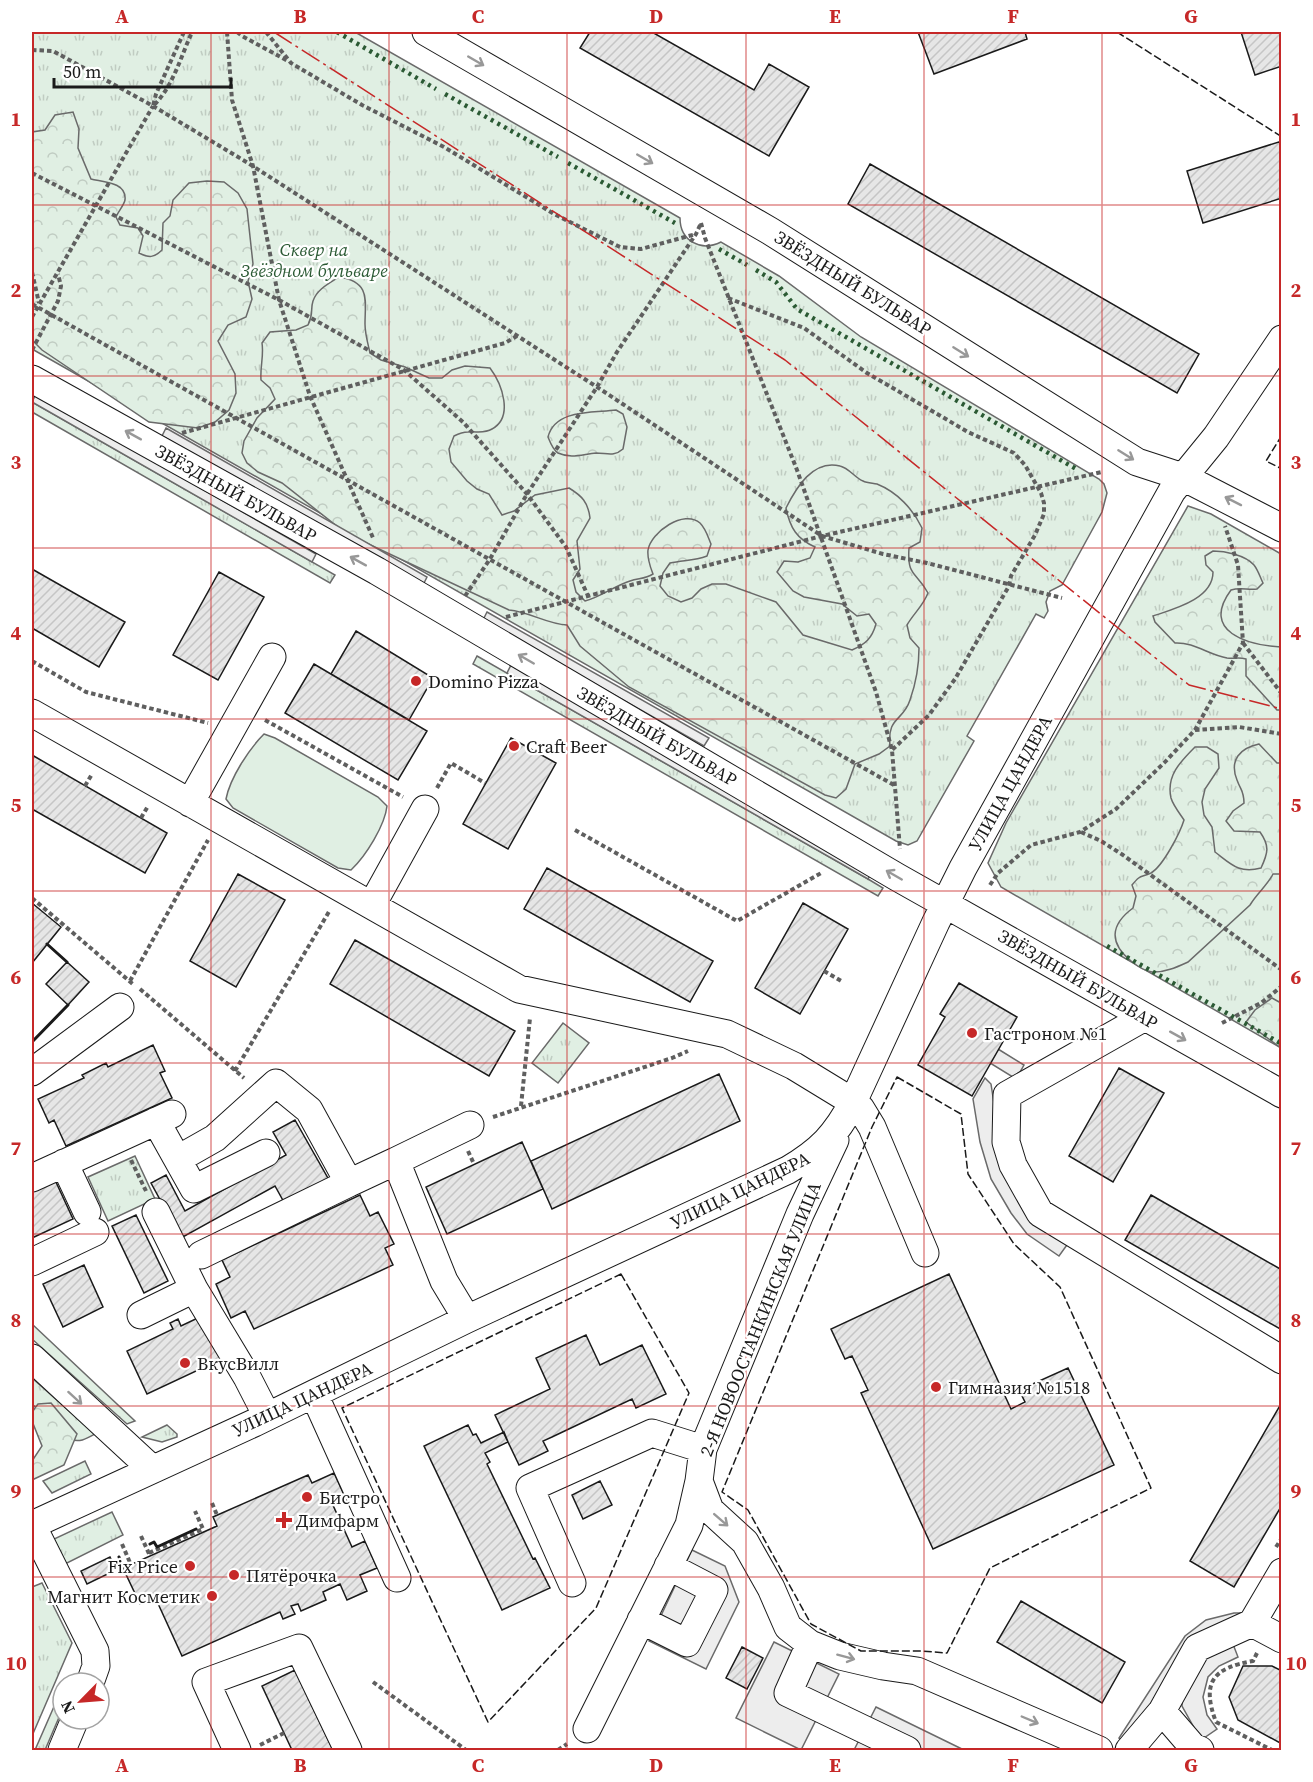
<svg xmlns="http://www.w3.org/2000/svg" width="1313" height="1782" viewBox="0 0 1313 1782" font-family="'Source Serif 4',serif">
<defs>
<pattern id="grass-tufts" width="24" height="20" patternUnits="userSpaceOnUse" patternTransform="scale(1.5)"><rect width="24" height="20" fill="#e0efe3"/><path d="M3 7l-1-3M5 7V3M7 7l1-3M15 17l-1-3M17 17v-4M19 17l1-3" fill="none" stroke="#c0ccc2"/></pattern>
<pattern id="forest-crowns" width="20" height="18" patternUnits="userSpaceOnUse" patternTransform="scale(1.5)"><rect width="20" height="18" fill="#e0efe3"/><path d="M2 6a3 3 0 1 1 6 0M12 15a3 3 0 1 1 6 0" fill="none" stroke="#c0ccc2"/></pattern>
<pattern id="building-hatch" width="6" height="6" patternUnits="userSpaceOnUse" patternTransform="scale(1.5)"><rect width="6" height="6" fill="#e6e6e6"/><path d="M-1 1l2-2M0 6l6-6M5 7l2-2" fill="none" stroke="#c5c5c5"/></pattern>
</defs>
<rect width="100%" height="100%" fill="#fff"/>
<path fill="url(#grass-tufts)" stroke="#6a6a6a" stroke-width="1.5" d="M32,32H355L680,218C680,241 701,252 721,242L779,276L861,337L1099,479L1104,484L1107,493L1102,512L1062,585L1050,591L1046,602L1048,611L1044,618L1036,614L967,736L974,741L917,841L908,845L896,841L32,349Z
M32,402L335,575L330,583L32,412Z
M1188,506L1211,514L1281,554V1048L1001,887L988,863L1006,823Z
M477,656L868,879L883,888L878,896L473,664Z
M563,1023L589,1043L558,1083L532,1063Z
M135,1156L155,1199L108,1221L88,1177Z
M32,1324L135,1421L127,1424L32,1339Z
M32,1378L95,1434C86,1439 79,1443 70,1439L32,1404Z
M167,1425L177,1434V1437L162,1442L142,1437Z
M85,1461L91,1474L52,1493L43,1481Z
M112,1512L123,1535L65,1564L54,1539Z
M42,1583L72,1643L32,1736V1587Z
M63,1686V1708L45,1750H35Z"/>
<path fill="url(#forest-crowns)" stroke="#6a6a6a" stroke-width="1.5" d="M73,112L79,129L78,148L91,179C103,182 127,182 125,200C124,205 118,212 116,217L120,225L138,228L143,236L139,253C149,258 154,258 162,250L163,223L170,216L173,200L189,183L207,181L224,182L238,193L247,209L253,264L248,281L252,299L246,317L228,325L218,341L235,374L236,393L229,410L215,422L198,428L149,422L42,350L32,340V132L45,130L55,115Z
M339,277C371,282 365,300 365,324C365,334 368,344 370,353L381,360L405,367L429,378H442L452,370L465,366L490,368C502,384 514,417 492,429C484,434 476,431 468,432C463,432 458,434 454,436L449,449L451,462L467,481L477,489L489,494L502,515L514,511L535,495L569,488C582,496 588,502 590,518L577,541L580,569L573,580L576,592L585,601C601,597 614,586 630,581C639,578 645,579 653,574C650,566 647,559 648,550C651,532 684,509 700,523C706,529 708,537 711,544L707,556C694,561 683,560 670,563L663,573L660,586L668,596L681,602L692,598L701,589L712,584H726L776,602L803,635L852,650C866,644 872,638 876,624L869,614L857,616L842,604L804,597L793,591L777,572L784,561L798,562L810,558L815,547C797,539 790,528 786,508C796,488 813,459 840,466C849,468 855,478 863,481C867,483 872,483 877,484C897,492 913,509 922,528L920,542L909,548C907,577 916,571 928,593C923,606 914,613 907,625L910,638L919,648C919,665 916,683 910,700C903,722 887,716 890,746L879,754L855,764L846,789L836,798L825,795L629,687L580,646L567,625C547,624 530,612 509,610L347,534L282,483L258,472L247,463L242,453L244,441L257,418L275,399L270,388L261,380C260,366 264,356 262,343L270,332L296,330L308,325C314,313 310,310 313,301C317,289 330,283 339,277Z
M616,410L623,414L627,427L623,449C614,457 607,453 596,453C583,454 571,459 558,453C553,450 550,442 548,437C555,409 593,413 616,410Z
M1213,551C1225,551 1245,555 1254,565C1258,570 1260,577 1263,583L1257,589C1247,590 1240,587 1231,590C1200,632 1248,645 1281,647V710H1277L1246,676V659C1239,657 1234,659 1227,658C1209,655 1194,642 1175,643L1155,622L1153,616C1174,609 1213,599 1213,572L1206,565L1205,556Z
M1259,744L1277,763H1281V874H1273C1267,886 1257,893 1250,905L1188,962C1177,967 1164,973 1152,972C1144,971 1137,966 1131,961C1109,943 1110,925 1133,908L1136,896L1132,885C1141,874 1140,878 1151,873C1163,866 1180,833 1184,820C1180,814 1173,805 1171,798C1166,776 1180,762 1195,747H1207L1218,754L1219,768L1205,789L1202,802L1204,815L1212,827L1215,852C1231,864 1239,874 1261,868C1268,853 1270,846 1260,832L1234,831L1226,821L1233,811L1244,803C1244,791 1241,791 1237,780C1229,760 1240,748 1259,744Z
M1272,998L1281,1003V1048L1246,1022L1255,1010Z
M51,1403L77,1434L64,1465L32,1480V1461L42,1446L32,1421V1412L38,1404Z"/>
<path fill="#e0efe3" stroke="#6a6a6a" stroke-width="1.5" d="M264,734L275,738L378,797L387,806C385,825 366,856 351,870L338,868L233,808L226,799C230,778 249,749 264,734Z"/>
<path fill="#ededed" stroke="#6a6a6a" stroke-width="1.5" d="M36,394L316,554L312,562L32,402Z
M166,428L427,577L423,585L162,436Z
M487,612L709,738L704,746L483,620Z
M511,665L872,872L868,879L507,673Z
M998,1049L1024,1065L1016,1079L990,1063Z
M985,1078L991,1084L1002,1156L1072,1238L1059,1256L1027,1234L1011,1213L991,1179L980,1142L973,1099Z
M692,1550L725,1566L739,1602L706,1669L649,1641Z
M1234,1613H1243L1128,1744L1119,1738L1185,1636L1206,1620Z
M1231,1639L1238,1657L1219,1666L1208,1677L1203,1697L1207,1715L1217,1729L1201,1740L1182,1706L1183,1683L1193,1665Z
M774,1642L839,1674L801,1750L736,1718Z
M876,1707L964,1750H854Z"/>
<path fill="url(#building-hatch)" stroke="#1a1a1a" stroke-width="1.5" d="M590,32H652L754,90L769,64L809,87L769,156L580,48Z
M918,32H1025L1027,39L934,74Z
M1241,32H1282V66L1255,75Z
M1282,141V198L1203,223L1187,171Z
M870,164L1199,354L1177,393L848,204Z
M32,569L125,622L99,667L32,628Z
M219,572L264,597L218,680L173,655Z
M356,631L433,678L409,720L331,674Z
M314,664L427,731L398,780L285,713Z
M511,738L556,763L508,849L463,824Z
M32,755L167,833L145,873L32,809Z
M547,868L713,961L690,1002L524,909Z
M238,874L285,900L236,987L190,961Z
M32,903L61,927L32,963Z
M803,903L848,929L800,1014L755,988Z
M355,940L515,1031L489,1076L330,984Z
M67,962L89,982L68,1005L46,984Z
M959,983L1017,1017L972,1096L918,1065L945,1017L940,1014Z
M153,1045L165,1071L160,1073L172,1098L66,1146L54,1120L49,1123L38,1099L84,1078L82,1075L106,1063L108,1067Z
M1119,1068L1164,1093L1113,1182L1069,1156Z
M719,1074L740,1121L552,1209L531,1161Z
M295,1120L329,1180L285,1204L275,1186L181,1238L151,1183L166,1175L185,1211L286,1155L273,1132Z
M522,1142L543,1189L447,1234L426,1187Z
M55,1180L73,1219L32,1238V1191Z
M360,1195L370,1216L378,1212L394,1244L385,1248L393,1265L254,1329L245,1311L231,1318L216,1284L230,1277L222,1260Z
M1151,1195L1282,1270V1330L1125,1240Z
M136,1215L168,1281L144,1293L112,1226Z
M84,1265L103,1307L63,1327L43,1284Z
M949,1274L1011,1409L1025,1402L1019,1390L1068,1368L1114,1465L933,1549L861,1393L868,1390L852,1356L845,1359L831,1329Z
M204,1315L224,1358L147,1394L127,1351L173,1329L170,1323L178,1319L181,1326Z
M586,1335L600,1365L642,1345L666,1394L636,1408L632,1399L552,1437L543,1441L548,1451L519,1465L495,1415L550,1389L536,1358Z
M1282,1402V1505L1234,1587L1190,1561Z
M468,1425L473,1435L476,1434L481,1443L504,1432L508,1442L485,1453L490,1462L487,1464L533,1559L535,1558L550,1588L502,1610L424,1446Z
M334,1473L345,1497L332,1503L352,1547L365,1541L377,1568L360,1575L367,1591L347,1600L340,1584L323,1592L326,1600L301,1611L298,1604L291,1606L295,1614L283,1619L280,1612L182,1656L155,1597L140,1604L123,1568L217,1526L213,1517L308,1475L312,1483Z
M600,1481L612,1505L583,1519L572,1495Z
M110,1557L116,1570L87,1584L81,1571Z
M1021,1601L1125,1662L1102,1703L997,1642Z
M742,1647L763,1658L747,1689L726,1678Z
M1243,1666H1272L1282,1671V1744L1238,1720L1229,1697Z
M295,1670L333,1750H292L284,1733L262,1686Z"/>
<g fill="none" stroke-linecap="round" stroke-linejoin="round">
<defs>
<path id="minor" d="M426,32L770,231L1137,462L1183,477L1282,528
M32,379L377,571L897,877L1282,1094
M32,713L519,989L727,1034L794,1066L853,1102L861,1109L872,1127L925,1253
M190,803L272,657
M372,905L425,809
M1145,1017L1007,1095L1006,1142L1013,1165L1040,1213L1282,1360
M32,1072L120,1007
M156,1121L194,1189L266,1153
M835,1140L800,1214L703,1449L699,1481L710,1510L745,1542L771,1588L788,1627L810,1644L840,1656L883,1666L917,1671L1099,1750
M178,1159L215,1138L276,1083L309,1110L349,1183L396,1161L444,1281L467,1319
M396,1161L470,1125
M64,1163L87,1212
M32,1178L172,1114
M156,1212L194,1289L247,1377L267,1416
M201,1255L349,1183
M32,1262L95,1232
M141,1315L194,1289
M32,1358L152,1469
M314,1394L397,1578
M32,1525L254,1423L467,1319L788,1170C820,1151 836,1135 853,1102L936,922L963,868L1172,491L1216,437L1282,339
M32,1525L95,1651L96,1666L90,1683
M572,1583L530,1488L652,1433L703,1449
M641,1620L687,1643L714,1590L668,1566
M1252,1623L1282,1639
M810,1644L788,1693L907,1750
M1162,1711L1193,1747L1200,1750
M587,1729L689,1525L699,1481
M62,1750L75,1719
M237,1750L206,1682L299,1648L348,1750
M1129,1750L1162,1711L1197,1648L1252,1623L1282,1572"/>
</defs>
<use href="#minor" stroke="#1a1a1a" stroke-width="29"/>
<path stroke="#5f5f5f" stroke-width="4" stroke-dasharray="4.5 3" stroke-linecap="butt" d="M184,32L156,94L153,106C173,87 181,56 192,32
M227,32L232,100L253,166L279,300L310,396L374,540
M237,32L242,36L288,61
M266,32L291,63L362,105L444,147L554,214L620,247L641,249L696,234
M32,50L53,51L153,106L248,163L597,387L822,536L883,554L927,563L1062,598
M32,173L279,300L404,370L463,422L527,494L566,547L588,596
M701,223L705,238L797,470L876,692L892,750L900,849
M32,272L39,303
M728,298L804,328L867,373L968,432L1014,453L1025,465L1041,493L1044,503V514L1035,535L1011,576L1009,586L955,679L929,715L892,750
M32,304L894,785
M32,317L153,106
M32,350L58,301L61,286L58,274
M182,433L505,343L517,336
M465,596L490,559L527,494L597,387L617,352L696,234L701,223
M506,617L822,536L1102,472
M1243,643L1282,694
M32,661L86,692L208,723
M265,720L403,797
M1195,730L1239,727L1282,734
M85,786L92,774
M437,788L451,763L485,783
M141,818L148,806
M575,830L737,921L823,872
M1081,832L1101,841L1123,855L1282,970
M990,885L998,873L1031,845L1080,832L1116,809L1164,763L1195,730L1243,643L1238,565L1225,526
M32,898L134,985
M824,971L843,982
M130,981L208,840
M140,989L244,1078
M1222,1023L1261,1003L1282,986
M235,1071L330,910
M521,1106L530,1018
M493,1117L672,1058L688,1051
M468,1151L474,1164
M131,1160L146,1191
M212,1503L217,1515
M141,1536L150,1556
M122,1544L131,1565
M1276,1547L1282,1538
M149,1553L203,1529L195,1511
M1257,1653L1253,1661C1213,1668 1201,1682 1216,1722L1272,1750
M373,1682L466,1750
M260,1745L284,1733
M558,1750L567,1744"/>
<use href="#minor" stroke="#fff" stroke-width="27"/>
<path stroke="#2b5a34" stroke-width="4.5" stroke-dasharray="3 4.5" stroke-linecap="butt" d="M337,32L436,89
M445,94L558,157
M568,163L675,223
M719,249L747,265
M756,270L776,282L797,309L1078,470
M1107,946L1282,1044"/>
<path stroke="#1a1a1a" stroke-width="1.5" stroke-dasharray="8 3" stroke-linecap="butt" d="M1117,32L1282,137
M1282,435L1266,461L1282,469
M897,1077L961,1114L968,1174L1014,1244L1060,1287L1151,1488L990,1568L947,1653L921,1651H861L811,1624L748,1510L722,1492L872,1127Z
M621,1274L689,1393L596,1608L488,1722L342,1408Z"/>
<path stroke="#1a1a1a" stroke-width="3" d="M47,944L67,962
M32,1042L68,1005
M150,1544L154,1542L157,1547L196,1529
M119,1557L123,1568"/>
<path stroke="#c62828" stroke-width="1.5" stroke-dasharray="21 4.5 3 4.5" stroke-linecap="butt" d="M274,32L785,360L1189,685L1282,709"/>
</g>
<defs><path id="oneway-shaft" d="M-6 0H5M1.5-3L5.5 0L1.5 3" fill="none" stroke-width="1.6" stroke-linecap="round" stroke-linejoin="round" transform="scale(1.5)"/></defs>
<g stroke="#989898">
<use href="#oneway-shaft" transform="translate(476 61) rotate(30)"/>
<use href="#oneway-shaft" transform="translate(645 159) rotate(30)"/>
<use href="#oneway-shaft" transform="translate(961 352) rotate(32)"/>
<use href="#oneway-shaft" transform="translate(133 435) rotate(-151)"/>
<use href="#oneway-shaft" transform="translate(1126 455) rotate(32)"/>
<use href="#oneway-shaft" transform="translate(1233 501) rotate(-153)"/>
<use href="#oneway-shaft" transform="translate(358 561) rotate(-151)"/>
<use href="#oneway-shaft" transform="translate(526 659) rotate(-150)"/>
<use href="#oneway-shaft" transform="translate(894 875) rotate(-150)"/>
<use href="#oneway-shaft" transform="translate(1178 1036) rotate(29)"/>
<use href="#oneway-shaft" transform="translate(75 1398) rotate(42)"/>
<use href="#oneway-shaft" transform="translate(721 1520) rotate(41)"/>
<use href="#oneway-shaft" transform="translate(846 1657) rotate(15)"/>
<use href="#oneway-shaft" transform="translate(1030 1720) rotate(23)"/>
</g>
<path fill="none" stroke="#c62828" stroke-width="1.5" stroke-opacity="0.55" d="M211,32V1750M389,32V1750M567,32V1750M746,32V1750M924,32V1750M1102,32V1750M32,205H1282M32,376H1282M32,548H1282M32,719H1282M32,891H1282M32,1063H1282M32,1234H1282M32,1406H1282M32,1577H1282"/>
<g fill="#c62828" stroke="#fff" stroke-width="2">
<circle cx="416" cy="681" r="6"/>
<circle cx="514" cy="746" r="6"/>
<circle cx="972" cy="1033" r="6"/>
<circle cx="185" cy="1363" r="6"/>
<circle cx="936" cy="1387" r="6"/>
<circle cx="307" cy="1497" r="6"/>
<path d="M281 1511h6v6h6v6h-6v6h-6v-6h-6v-6h6z"/>
<circle cx="190" cy="1566" r="6"/>
<circle cx="234" cy="1575" r="6"/>
<circle cx="212" cy="1596" r="6"/>
</g>
<g text-anchor="middle" dominant-baseline="central" stroke-width="4.5" stroke-linejoin="round" paint-order="stroke">
<g font-size="18" font-style="italic" fill="#2b5a34" stroke="#fff">
<text x="314" y="249">Сквер на<tspan x="314" dy="21">Звёздном бульваре</tspan></text>
</g>
<g font-size="18" fill="#1a1a1a" stroke="#fff">
<text transform="translate(853 283) rotate(32)">ЗВЁЗДНЫЙ БУЛЬВАР</text>
<text transform="translate(236 493) rotate(29)">ЗВЁЗДНЫЙ БУЛЬВАР</text>
<text transform="translate(657 736) rotate(30)">ЗВЁЗДНЫЙ БУЛЬВАР</text>
<text transform="translate(1010 783) rotate(-61)">УЛИЦА ЦАНДЕРА</text>
<text transform="translate(1078 979) rotate(30)">ЗВЁЗДНЫЙ БУЛЬВАР</text>
<text transform="translate(740 1190) rotate(-26)">УЛИЦА ЦАНДЕРА</text>
<text transform="translate(760 1319) rotate(-68)">2-Я НОВООСТАНКИНСКАЯ УЛИЦА</text>
<text transform="translate(302 1399) rotate(-25)">УЛИЦА ЦАНДЕРА</text>
</g>
<g font-size="18" fill="#1a1a1a" stroke="#fff" text-anchor="start">
<text x="428" y="681">Domino Pizza</text>
<text x="526" y="746">Craft Beer</text>
<text x="984" y="1033">Гастроном №1</text>
<text x="197" y="1363">ВкусВилл</text>
<text x="948" y="1387">Гимназия №1518</text>
<text x="319" y="1497">Бистро</text>
<text x="296" y="1520">Димфарм</text>
<text x="178" y="1566" text-anchor="end">Fix Price</text>
<text x="246" y="1575">Пятёрочка</text>
<text x="200" y="1596" text-anchor="end">Магнит Косметик</text>
</g>
</g>
<rect width="1313" height="1782" fill="none" stroke="#ffffff" stroke-width="66"/>
<g transform="translate(81 1701) rotate(245)"><circle r="28" fill="#ffffff" stroke="#a3a3a3" stroke-width="1.5"/>
<path d="M0-4.5L10 22L0 15L-10 22Z" fill="#c62828"/>
<text y="-9" font-size="16" font-weight="bold" text-anchor="middle" fill="#1a1a1a">N</text>
</g>
<path d="M54 78v9h177v-9" fill="none" stroke="#1a1a1a" stroke-width="3"/>
<text x="63" y="78" font-size="18" fill="#1a1a1a" stroke="#ffffff" stroke-width="4.5" paint-order="stroke">50 m</text>
<rect x="33" y="33" width="1247" height="1716" fill="none" stroke="#c62828" stroke-width="2"/>
<g font-size="20" text-anchor="middle" font-weight="bold" fill="#c62828">
<text x="122" y="23">A</text>
<text x="300" y="23">B</text>
<text x="478" y="23">C</text>
<text x="656" y="23">D</text>
<text x="835" y="23">E</text>
<text x="1013" y="23">F</text>
<text x="1191" y="23">G</text>
<text x="16" y="126">1</text>
<text x="1296" y="126">1</text>
<text x="16" y="297">2</text>
<text x="1296" y="297">2</text>
<text x="16" y="469">3</text>
<text x="1296" y="469">3</text>
<text x="16" y="640">4</text>
<text x="1296" y="640">4</text>
<text x="16" y="812">5</text>
<text x="1296" y="812">5</text>
<text x="16" y="984">6</text>
<text x="1296" y="984">6</text>
<text x="16" y="1155">7</text>
<text x="1296" y="1155">7</text>
<text x="16" y="1327">8</text>
<text x="1296" y="1327">8</text>
<text x="16" y="1498">9</text>
<text x="1296" y="1498">9</text>
<text x="16" y="1670">10</text>
<text x="1296" y="1670">10</text>
<text x="122" y="1772">A</text>
<text x="300" y="1772">B</text>
<text x="478" y="1772">C</text>
<text x="656" y="1772">D</text>
<text x="835" y="1772">E</text>
<text x="1013" y="1772">F</text>
<text x="1191" y="1772">G</text>
</g>
</svg>
